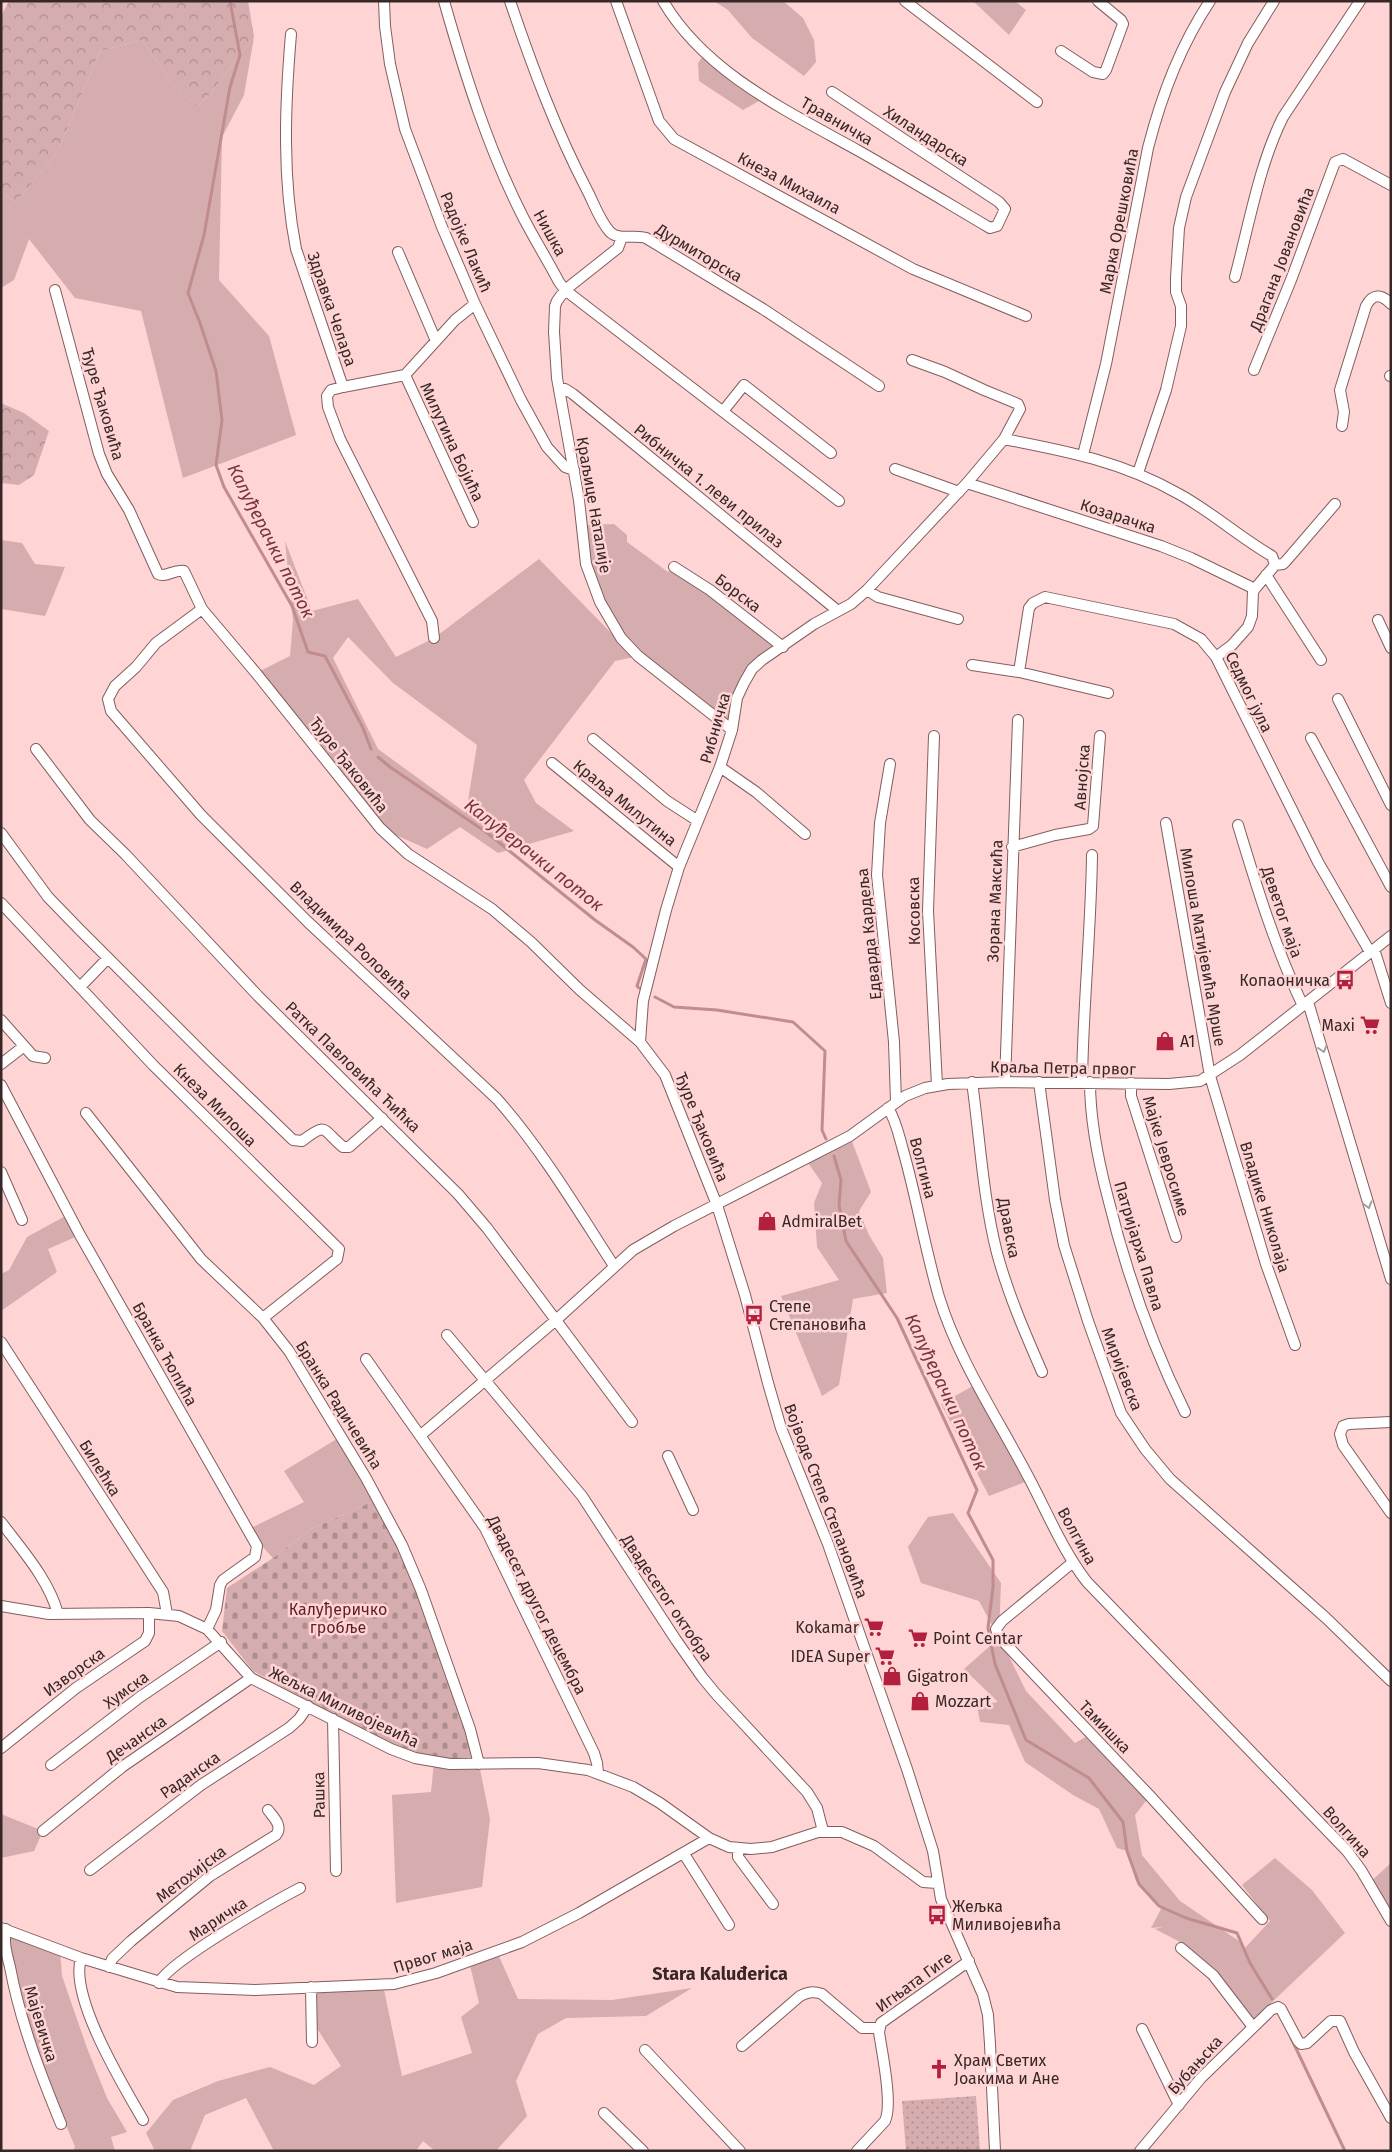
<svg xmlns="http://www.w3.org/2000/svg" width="1392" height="2152" viewBox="0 0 1392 2152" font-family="'Fira Sans',sans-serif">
<defs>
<pattern id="forest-crowns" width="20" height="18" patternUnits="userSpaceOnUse" patternTransform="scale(1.25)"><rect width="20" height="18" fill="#d6adae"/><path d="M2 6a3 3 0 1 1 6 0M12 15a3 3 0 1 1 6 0" fill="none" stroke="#ae8d8e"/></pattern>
<pattern id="cemetery-stones" width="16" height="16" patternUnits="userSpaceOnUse" patternTransform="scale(1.25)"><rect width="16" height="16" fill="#d6adae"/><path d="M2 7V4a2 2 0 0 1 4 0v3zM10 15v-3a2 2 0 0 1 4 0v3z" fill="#ae8d8e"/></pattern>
<pattern id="park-dots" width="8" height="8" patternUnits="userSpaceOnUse" patternTransform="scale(1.25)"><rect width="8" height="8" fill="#d6adae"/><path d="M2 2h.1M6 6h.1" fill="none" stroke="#ae8d8e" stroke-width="1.8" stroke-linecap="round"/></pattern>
</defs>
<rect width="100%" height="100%" fill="#ffd4d4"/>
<path fill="#d6adae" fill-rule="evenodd" d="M714,1H783L803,18L814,40L816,62L804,76L752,38L728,10Z
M973,1H1015L1026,10L1009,35Z
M254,37L244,95L222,137L219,280L269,336L296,435L183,478L141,311L75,298L29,239L14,280L1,288V192L16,202L57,153L100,51L142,40L171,82L197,107L210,94Z
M706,52L766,97L743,110L699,81L698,63Z
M614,524L627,535V542L668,572L672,569L774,643L777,651L744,683L732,730L639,656L615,661L524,780L536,803L574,831L498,853L460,827L427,849L380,828L256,673L290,656L293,620L285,541L312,611L358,599L396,657L434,638L539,559L615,637L600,602L582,525ZM348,637L393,683L477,745L466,813L378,749L333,658Z
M1,540L22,543L35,564L65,567L45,616L1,609Z
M850,1136L871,1192L859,1211L869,1235L883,1258L887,1293L853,1299L839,1385L822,1396L781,1296L839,1280L817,1247L814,1203L822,1183L806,1160Z
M69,1214L80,1235L48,1249L57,1272L1,1311V1274L9,1270L27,1237Z
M978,1383L1030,1480L989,1496L941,1404Z
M340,1437L378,1499L311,1529L273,1558L247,1530L304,1502L284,1471Z
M953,1513L1001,1583L999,1636L1026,1691L1075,1743L1091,1734L1150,1796L1135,1815L1142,1855L1180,1901L1239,1941L1244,1949L1270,1921L1242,1885L1275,1858L1312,1890L1345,1933L1251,2022L1216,1972L1184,1944L1155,1929L1163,1927L1151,1928L1161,1909L1150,1895L1136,1881L1127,1851L1117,1848L1099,1809L1073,1795L1025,1762L1009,1725L980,1722L977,1705L998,1702L964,1669L999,1638L979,1601L921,1583L908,1547L928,1517Z
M434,1762L479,1764L490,1819L482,1887L396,1903L392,1795L431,1792Z
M1,1814L43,1831L34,1851L1,1858Z
M1391,1863V1921L1369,1883Z
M6,1929L60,1950L62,1976L87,2048L107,2098L127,2132L111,2137L115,2151H73L75,2147L20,2013Z
M497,1952L518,1999L612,2000L692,1988L646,2016L566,2018L538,2034L516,2081L527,2116L496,2151H435L423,2141L416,2151H274L246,2098L205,2115L190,2151H155L146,2133L173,2100L218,2081L270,2067L314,2085L341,2066L311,2019V1987L383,1985L402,2076L472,2053L461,2017L479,2003L469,1961Z"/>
<path fill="url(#forest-crowns)" d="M9,1H248L254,37L210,94L197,107L171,82L142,40L100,51L57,153L16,202L1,192V16Z
M1,403L24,413L49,431L34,475L19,485L1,483Z"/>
<path fill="url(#cemetery-stones)" d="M378,1499L421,1590L474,1757L439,1759L398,1748L253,1671L222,1631L227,1588L273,1558L311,1529Z"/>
<path fill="url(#park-dots)" d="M976,2096L980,2151H906L902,2101Z"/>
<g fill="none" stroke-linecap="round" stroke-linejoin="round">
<path stroke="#c18c8d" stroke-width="3" d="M230,1L240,55L230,87L204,235L188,293L200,323L216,371L222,420L216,465L224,487L292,606L308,652L325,656L363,728L371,749
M378,757L390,767L486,832L595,920L633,947L646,959L637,986L639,988
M655,997L674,1007L717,1010L793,1022L825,1051L822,1130L826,1139
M834,1156L841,1180L839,1205L846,1241L897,1318L977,1490L968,1513L993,1560V1587L988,1628L995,1664L1026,1740L1089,1778L1123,1822L1127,1851L1139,1884L1159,1906L1186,1918L1237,1933L1250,1963L1272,1999
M1291,2038L1345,2151"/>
<defs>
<path id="minor" d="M384,1L385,26L390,64L405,129L442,227L475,304L521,400L547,447L565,467L574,470
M444,1C465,75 489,151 524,219C535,240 548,261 559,282L565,290L839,501
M510,1C532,66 556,131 588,192C594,204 600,221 610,232C619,241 635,234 646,238L763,309L879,386
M616,1L659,121L674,139L913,269L1026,316
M663,1C705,73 789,112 859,151C903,176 946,202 990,228L997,226L1005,209L999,202L832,92
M905,1L1037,102
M291,34C285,105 282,178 296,249L343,387
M1061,51L1093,72L1103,74L1106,70L1123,24L1121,20L1098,1
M622,237L618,248L565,290L557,301L555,306L554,332L557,378L579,500L586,564L600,602L621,638L638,656L732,730
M398,252L436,341
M1235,277C1249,225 1259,165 1283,117L1360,1
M55,290L99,454L107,474L129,510L158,574C166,578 174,569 184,571L202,609L256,673L380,828L408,854L492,909L531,942L580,990L640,1042L665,1075L717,1205L745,1295L768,1383L781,1428L828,1544L907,1769L933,1851L941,1899L983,1995L988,2015L990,2044L995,2151
M912,360L945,372L984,390L1018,404L1020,409L1004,439
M1254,370L1291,280L1335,162L1343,159L1391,185
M405,375L473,522
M1390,376H1391
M559,390L565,389L573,394L838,611
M724,410L744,385L831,453
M1342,426L1344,412L1340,390L1366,306C1373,293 1381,294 1391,304
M1083,455L1106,364L1148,148C1161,97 1180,46 1210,1
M895,469L959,492
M1138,473L1166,390L1181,326V306L1176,292V278L1179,228L1186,197L1225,92L1248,43L1274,1
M967,483L1161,546L1191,558L1255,589
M1275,565L1283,564L1286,561L1335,504
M674,567L710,590L783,647
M1266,575L1321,660
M867,590L878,597L958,619
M202,609L156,643L136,667L115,686L108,699L111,711L201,815L308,922L497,1099C542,1150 577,1209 614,1266
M1378,620L1391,648
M434,638L432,621L340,439L328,407L327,396L331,390L343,387L405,375L455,320L475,304
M1216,657L1232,645L1248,627L1252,616L1253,591L1275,565
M972,665L1019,672L1108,693
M1019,672L1029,608L1033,603L1045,597L1174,624L1201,639L1216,657L1318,862L1370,952
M1338,699L1391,805
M934,736L928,911L937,1085
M1311,738L1391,887
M593,739L667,801L698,821
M36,749L90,820L125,854L258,996L458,1194L487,1228L632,1422
M552,763L679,867
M890,764L880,823L877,875L894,1042L896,1102
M720,767L756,792L805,834
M1166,823L1210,1076L1266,1264L1295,1345
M1238,825C1257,888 1275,947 1303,1006
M1,833L48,897L79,929L211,1061L293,1140L302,1141C328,1121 322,1130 343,1147H349L382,1118
M1012,847L1055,835L1089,829L1093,826L1100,736
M1,903L153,1065L339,1249L337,1259L263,1318
M1374,949L1391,1003
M80,987L108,958
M1308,1002L1391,1279
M1,1020L33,1056L45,1058
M640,1042L643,1001L666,910L679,867L720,767L732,730L737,698L744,683L752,669L762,660L814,624L851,604L867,590L967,483L1004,439C1067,451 1123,462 1179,494C1212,512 1239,537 1272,556L1275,565
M1,1064L23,1047
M972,1082C980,1139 983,1198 997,1253C1008,1294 1025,1333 1042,1372
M1005,1082L1018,720
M1039,1082L1055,1200L1064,1245L1088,1321L1121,1413L1145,1449L1170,1479L1326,1618L1391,1681
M1082,1082C1083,1006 1091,931 1092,855
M1090,1082C1090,1122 1098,1160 1108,1198C1126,1272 1151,1343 1185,1412
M1131,1083V1096L1176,1237
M1,1085L80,1235L257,1546L255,1557L223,1580L220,1585L216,1610L207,1629
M888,1108C896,1120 899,1136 903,1150C917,1199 925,1249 939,1297C959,1362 999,1420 1030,1480C1048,1514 1063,1551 1087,1582L1347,1851L1361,1870L1391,1921
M86,1113L201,1259L263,1318L289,1351L366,1478L402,1545L421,1590L470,1729L479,1764
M1,1172L22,1220
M447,1335L582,1496L676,1640L702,1677L716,1694L807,1792L817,1808L823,1831
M1,1342L163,1592L167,1614
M366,1359L485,1528L594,1753L597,1763L598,1773
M1391,1422L1349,1424L1343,1426L1340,1434L1343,1445L1391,1513
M421,1435L556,1320L633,1250L674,1226L850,1136L905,1096L925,1088L948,1084L1005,1082L1169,1084L1200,1081L1240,1055L1391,936
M668,1456L693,1510
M1,1522C22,1550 49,1580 58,1614
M1072,1563L1002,1621L996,1629L998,1636L1150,1796L1262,1919
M1,1606L49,1614L149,1613L179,1616L207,1629L251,1678L391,1749L415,1758L450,1764L538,1763L588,1770L633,1787L660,1803L709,1838L729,1847L751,1849L772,1847L818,1832H842L874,1846L923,1882L937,1883
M333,1719L336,1871
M1,1748L76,1688L145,1641L149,1633V1613
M51,1765L140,1697L221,1642
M43,1831L122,1767L251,1678
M738,1848V1857L773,1904
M684,1854L729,1925
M90,1870L201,1785L289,1728L299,1719L308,1706
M1,1928L81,1958L177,1987L255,1990L394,1984L436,1973L522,1942L579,1913L709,1838
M6,1929C3,1942 7,1955 10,1967C20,2021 40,2073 61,2124
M1181,1948L1213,1975L1253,2027
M81,1958C69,1997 123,2085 143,2120
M109,1967L112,1959L131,1941L210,1876L276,1835C283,1826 274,1818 268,1810
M159,1983C168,1962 275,1901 300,1888
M311,1987L312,2042
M1142,2029L1179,2105
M742,2046L800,1996C808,1992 813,1991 822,1994L862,2028H879
M645,2050L740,2151
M604,2113L643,2151
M857,2151L885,2121C893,2104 882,2053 879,2032L881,2023L969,1961
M1140,2151L1201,2078L1271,2010L1278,2007L1281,2009L1298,2041L1301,2044L1307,2043L1331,2021H1340L1354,2052L1391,2118"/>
</defs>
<use href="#minor" stroke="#825d5e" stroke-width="12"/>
<use href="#minor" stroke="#fff" stroke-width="10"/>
</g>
<defs><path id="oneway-chevron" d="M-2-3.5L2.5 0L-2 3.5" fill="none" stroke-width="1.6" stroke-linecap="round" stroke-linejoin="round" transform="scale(1.25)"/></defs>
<g stroke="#a59e9e">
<use href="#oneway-chevron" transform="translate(1323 1049) rotate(72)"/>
<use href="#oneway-chevron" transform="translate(1368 1205) rotate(74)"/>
</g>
<defs>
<symbol id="bus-bare" viewBox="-9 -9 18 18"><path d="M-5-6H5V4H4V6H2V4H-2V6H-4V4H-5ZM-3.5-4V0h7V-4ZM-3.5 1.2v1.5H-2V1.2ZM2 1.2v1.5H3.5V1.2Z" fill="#b2203d" stroke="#ffd4d4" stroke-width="2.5" paint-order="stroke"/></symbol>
<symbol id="supermarket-bare" viewBox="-9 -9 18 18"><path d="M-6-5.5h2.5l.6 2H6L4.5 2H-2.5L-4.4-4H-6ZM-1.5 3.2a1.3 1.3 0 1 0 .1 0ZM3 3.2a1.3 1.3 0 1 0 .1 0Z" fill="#b2203d" stroke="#ffd4d4" stroke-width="2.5" paint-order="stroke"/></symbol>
<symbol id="shop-bare" viewBox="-9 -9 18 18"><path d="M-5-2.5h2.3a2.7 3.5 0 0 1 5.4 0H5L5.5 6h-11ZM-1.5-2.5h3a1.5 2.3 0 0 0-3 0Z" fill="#b2203d" stroke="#ffd4d4" stroke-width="2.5" paint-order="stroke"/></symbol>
<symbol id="church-bare" viewBox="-9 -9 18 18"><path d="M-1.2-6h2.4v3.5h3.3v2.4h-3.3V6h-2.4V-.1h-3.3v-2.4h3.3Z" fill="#b2203d" stroke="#ffd4d4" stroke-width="2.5" paint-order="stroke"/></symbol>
</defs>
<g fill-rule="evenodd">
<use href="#bus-bare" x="1331" y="966" width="28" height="28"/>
<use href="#supermarket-bare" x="1356" y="1011" width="28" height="28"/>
<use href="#shop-bare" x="1151" y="1027" width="28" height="28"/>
<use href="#shop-bare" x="753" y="1207" width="28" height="28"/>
<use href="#bus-bare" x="740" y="1301" width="28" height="28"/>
<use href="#supermarket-bare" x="860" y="1613" width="28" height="28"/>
<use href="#supermarket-bare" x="904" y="1624" width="28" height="28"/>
<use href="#supermarket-bare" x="871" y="1642" width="28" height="28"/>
<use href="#shop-bare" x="878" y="1662" width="28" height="28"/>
<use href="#shop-bare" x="906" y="1687" width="28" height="28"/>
<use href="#bus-bare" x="923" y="1901" width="28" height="28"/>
<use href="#church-bare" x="925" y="2055" width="28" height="28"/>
</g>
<g text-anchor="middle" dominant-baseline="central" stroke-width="5" stroke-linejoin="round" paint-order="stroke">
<g font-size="16" fill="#372727" stroke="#ffd4d4">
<text transform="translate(837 121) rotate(30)">Травничка</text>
<text transform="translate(926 136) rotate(33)">Хиландарска</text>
<text transform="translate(789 183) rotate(28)">Кнеза Михаила</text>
<text transform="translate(1119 221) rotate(-79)">Марка Орешковића</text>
<text transform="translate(550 233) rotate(61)">Нишка</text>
<text transform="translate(466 242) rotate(67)">Радојке Лакић</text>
<text transform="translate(699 253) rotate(31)">Дурмиторска</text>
<text transform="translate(1282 259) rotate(-69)">Драгана Јовановића</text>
<text transform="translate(332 309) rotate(71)">Здравка Челара</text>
<text transform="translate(103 404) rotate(74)">Ђуре Ђаковића</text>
<text transform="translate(452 442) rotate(65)">Милутина Бојића</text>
<text transform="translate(709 486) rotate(39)">Рибничка 1. леви прилаз</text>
<text transform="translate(594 505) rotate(80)">Краљице Наталије</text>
<text transform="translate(1118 516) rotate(18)">Козарачка</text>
<text transform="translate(738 593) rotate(37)">Борска</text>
<text transform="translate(1249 692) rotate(64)">Седмог јула</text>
<text transform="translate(715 728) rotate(-74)">Рибничка</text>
<text transform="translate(349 765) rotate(52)">Ђуре Ђаковића</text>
<text transform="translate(1082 777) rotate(-86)">Авнојска</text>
<text transform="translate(625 803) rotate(39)">Краља Милутина</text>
<text transform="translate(995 901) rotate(-88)">Зорана Максића</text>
<text transform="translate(914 911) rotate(-91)">Косовска</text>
<text transform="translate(1282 912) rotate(71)">Деветог маја</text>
<text transform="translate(869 934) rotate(-96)">Едварда Кардеља</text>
<text transform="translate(351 940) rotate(44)">Владимира Роловића</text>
<text transform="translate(1203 947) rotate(80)">Милоша Матијевића Мрше</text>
<text transform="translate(353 1067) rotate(44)">Ратка Павловића Ћићка</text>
<text transform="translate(1063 1068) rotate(1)">Краља Петра првог</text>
<text transform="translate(215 1105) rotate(45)">Кнеза Милоша</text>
<text transform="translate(702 1127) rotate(68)">Ђуре Ђаковића</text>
<text transform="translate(1166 1156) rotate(73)">Мајке Јевросиме</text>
<text transform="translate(923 1168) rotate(75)">Волгина</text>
<text transform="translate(1265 1207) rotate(73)">Владике Николаја</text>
<text transform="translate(1009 1228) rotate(79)">Дравска</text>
<text transform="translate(1139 1246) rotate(73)">Патријарха Павла</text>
<text transform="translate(165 1354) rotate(61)">Бранка Ћопића</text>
<text transform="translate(1122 1369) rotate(69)">Миријевска</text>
<text transform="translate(339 1405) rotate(58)">Бранка Радичевића</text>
<text transform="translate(100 1468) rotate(58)">Билећка</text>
<text transform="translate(826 1501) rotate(69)">Војводе Степе Степановића</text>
<text transform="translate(1077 1536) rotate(61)">Волгина</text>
<text transform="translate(667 1598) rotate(56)">Двадесетог октобра</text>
<text transform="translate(537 1605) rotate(63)">Двадесет другог децембра</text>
<text transform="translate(74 1672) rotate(-36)">Изворска</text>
<text transform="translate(126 1690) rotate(-36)">Хумска</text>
<text transform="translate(344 1707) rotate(26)">Жељка Миливојевића</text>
<text transform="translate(1105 1727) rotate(46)">Тамишка</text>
<text transform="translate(136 1739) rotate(-35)">Дечанска</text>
<text transform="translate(190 1775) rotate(-35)">Раданска</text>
<text transform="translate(319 1795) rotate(-91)">Рашка</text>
<text transform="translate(1347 1832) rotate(48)">Волгина</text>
<text transform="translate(191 1874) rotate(-37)">Метохијска</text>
<text transform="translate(218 1919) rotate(-33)">Маричка</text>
<text transform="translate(433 1956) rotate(-17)">Првог маја</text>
<text transform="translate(914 1982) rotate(-36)">Игњата Гиге</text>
<text transform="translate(41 2024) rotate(73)">Мајевичка</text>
<text transform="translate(1195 2065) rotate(-48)">Бубањска</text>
</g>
<g font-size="16" fill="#372727" stroke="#ffd4d4" text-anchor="start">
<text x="1330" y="980" text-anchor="end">Копаоничка</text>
<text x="1355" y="1025" text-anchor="end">Maxi</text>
<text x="1180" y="1041">A1</text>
<text x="782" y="1221">AdmiralBet</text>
<text x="769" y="1306">Степе<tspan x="769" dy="18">Степановића</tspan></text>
<text x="859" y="1627" text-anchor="end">Kokamar</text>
<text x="933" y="1638">Point Centar</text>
<text x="870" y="1656" text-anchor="end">IDEA Super</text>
<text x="907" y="1676">Gigatron</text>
<text x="935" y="1701">Mozzart</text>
<text x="952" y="1906">Жељка<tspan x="952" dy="18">Миливојевића</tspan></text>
<text x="954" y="2060">Храм Светих<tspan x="954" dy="18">Јоакима и Ане</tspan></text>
</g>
<g font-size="16" fill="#5f1d25" stroke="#ffd4d4">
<text x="338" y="1609">Калуђеричко<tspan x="338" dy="18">гробље</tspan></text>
</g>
<g font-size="18" font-style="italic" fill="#78343a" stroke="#ffd4d4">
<text transform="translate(271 541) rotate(63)">Калуђерачки поток</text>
<text transform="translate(534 855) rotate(38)">Калуђерачки поток</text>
<text transform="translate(946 1392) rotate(65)">Калуђерачки поток</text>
</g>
<g font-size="18" font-weight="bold" fill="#372727" stroke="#ffd4d4">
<text x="720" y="1974">Stara Kaluđerica</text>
</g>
</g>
<rect width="1392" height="2152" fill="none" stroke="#372727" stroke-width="5"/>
</svg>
